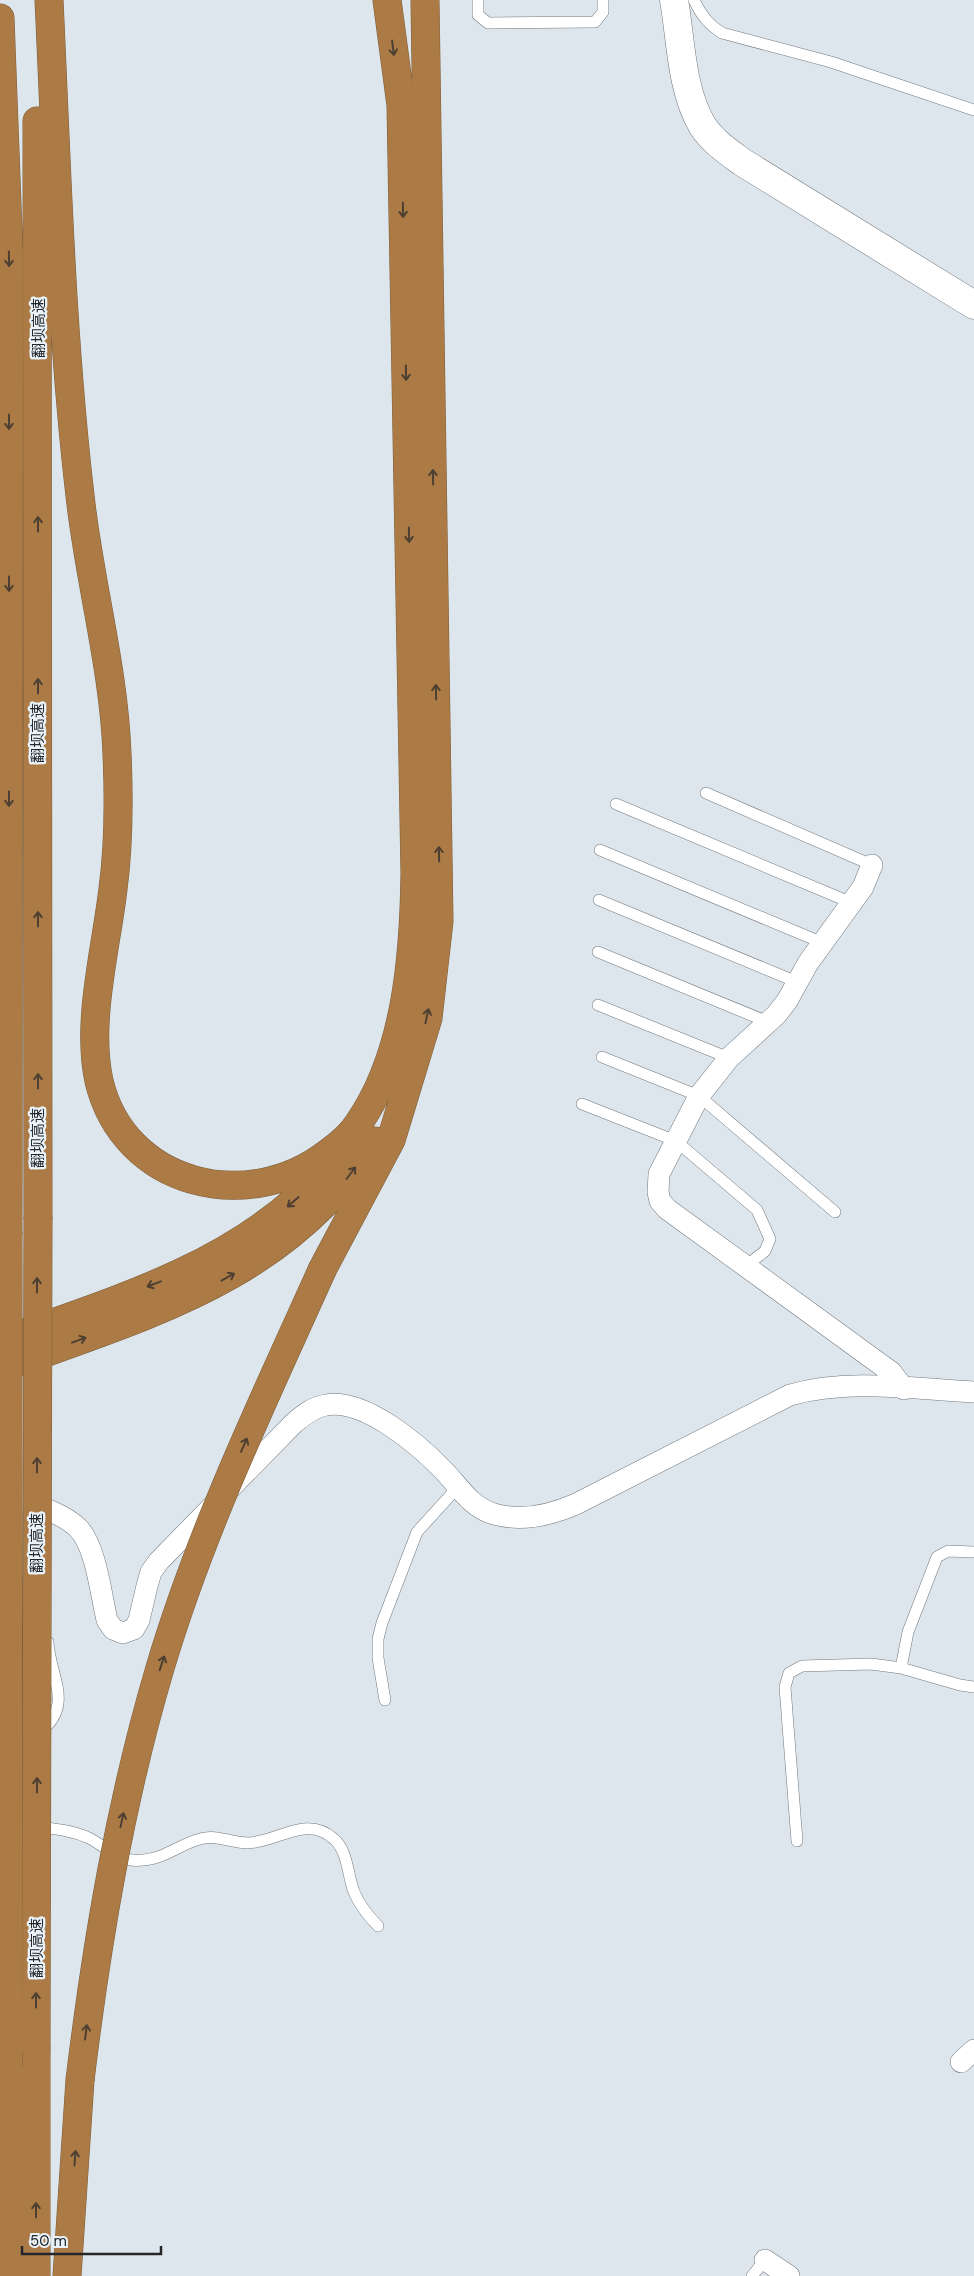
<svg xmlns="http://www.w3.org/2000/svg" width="974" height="2276" viewBox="0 0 974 2276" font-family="'DM Sans','Noto Sans SC',sans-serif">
<rect width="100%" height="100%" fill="#dde6ed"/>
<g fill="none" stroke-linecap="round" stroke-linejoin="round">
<defs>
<path id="lane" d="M478,0V15L488,23L595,22L603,12V0
M694,0C701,15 708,24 722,33L831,62L974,110
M706,793L872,865
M616,804L852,903
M600,850L823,943
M599,900L797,982
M598,952L768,1022
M598,1005L729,1058
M602,1057L699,1096L835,1212
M582,1104L676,1141L757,1210L770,1239L765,1251L746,1266
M901,1668L908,1632L937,1557L948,1551L974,1552
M385,1700L378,1658V1639L382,1623L417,1532L457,1488
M39,1733C75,1705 50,1678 48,1642
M37,1827C55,1829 72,1830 89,1838C108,1848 119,1863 143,1860C164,1859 180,1844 200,1839C217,1834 231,1843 248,1843C278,1842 307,1814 334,1839C348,1851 348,1877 354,1892C360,1906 368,1916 378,1926
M797,1841L785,1687L789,1673L802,1666L871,1664L901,1668L960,1685L974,1687
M752,2276L765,2260"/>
<path id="street" d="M872,865L863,887L808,963L787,1001L776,1015L729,1058L699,1096L659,1174L658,1192L660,1201L667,1209L891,1372L904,1389
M0,1493C23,1501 61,1511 78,1528C96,1546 101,1595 107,1620L113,1629L123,1633L134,1629L139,1620L147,1586L151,1572L159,1561L293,1424C303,1415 313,1407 326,1405C364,1398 418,1444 443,1470C460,1487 470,1507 494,1514C522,1522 551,1515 576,1504L790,1395C849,1378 914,1389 974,1392
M961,2062L974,2050
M765,2260L789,2276"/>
<path id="secondary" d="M674,0C681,40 681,89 702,125C712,141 727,151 742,162L974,305"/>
<path id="highway" d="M49,0C57,168 61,337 81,504C91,588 114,670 117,754C119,799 119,844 113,889C106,949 86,1022 99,1081C124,1186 248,1215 328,1153C339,1145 351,1135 358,1124C407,1054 414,954 415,873L401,105L387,0
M0,18L9,257L8,1232
M37,121L38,1217
M323,1268L391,1140L428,1018L439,921L425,0
M0,1342C102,1304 212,1274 295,1200C309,1188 324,1175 335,1159
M0,1369C146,1315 285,1280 375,1141
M8,2276V2066
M36,2276V2049
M67,2276L80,2080"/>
</defs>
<use href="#lane" stroke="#71787e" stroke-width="12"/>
<use href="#street" stroke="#71787e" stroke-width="22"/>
<use href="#secondary" stroke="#71787e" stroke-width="29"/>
<use href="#highway" stroke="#7c5e3c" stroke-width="29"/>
<use href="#lane" stroke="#fff" stroke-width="11"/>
<use href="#street" stroke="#fff" stroke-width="21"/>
<use href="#secondary" stroke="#fff" stroke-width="28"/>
<use href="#highway" stroke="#ac7b45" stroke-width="28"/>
<defs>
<path id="highway-bridge" d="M36,2049L38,1217
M8,2066V1232
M80,2080C97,1941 120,1803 160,1668C201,1530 264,1399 323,1268"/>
</defs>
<use href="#highway-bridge" stroke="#7c5e3c" stroke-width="29" stroke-linecap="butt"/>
<use href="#highway-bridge" stroke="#ac7b45" stroke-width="28"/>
</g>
<defs><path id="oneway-shaft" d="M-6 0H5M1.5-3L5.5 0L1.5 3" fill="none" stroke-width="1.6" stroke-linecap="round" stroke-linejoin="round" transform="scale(1.25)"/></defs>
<g stroke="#4d4032">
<use href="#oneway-shaft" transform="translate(393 48) rotate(83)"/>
<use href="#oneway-shaft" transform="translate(403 210) rotate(89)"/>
<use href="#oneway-shaft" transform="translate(9 259) rotate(89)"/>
<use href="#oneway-shaft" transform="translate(406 373) rotate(89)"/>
<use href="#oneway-shaft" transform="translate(9 422) rotate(90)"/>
<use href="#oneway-shaft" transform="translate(433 477) rotate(-91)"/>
<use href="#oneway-shaft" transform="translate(38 524) rotate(-90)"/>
<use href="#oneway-shaft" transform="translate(409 535) rotate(89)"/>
<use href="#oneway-shaft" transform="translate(9 584) rotate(90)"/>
<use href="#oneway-shaft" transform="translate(38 686) rotate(-90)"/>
<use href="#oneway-shaft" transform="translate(436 692) rotate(-91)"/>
<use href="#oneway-shaft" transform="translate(9 799) rotate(90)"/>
<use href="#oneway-shaft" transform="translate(439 854) rotate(-91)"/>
<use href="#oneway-shaft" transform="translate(38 919) rotate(-90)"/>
<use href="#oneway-shaft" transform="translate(427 1016) rotate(-78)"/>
<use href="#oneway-shaft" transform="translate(38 1081) rotate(-90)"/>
<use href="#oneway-shaft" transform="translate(351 1173) rotate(-53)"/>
<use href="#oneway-shaft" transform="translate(293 1202) rotate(139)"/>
<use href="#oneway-shaft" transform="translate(228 1277) rotate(-29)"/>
<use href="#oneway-shaft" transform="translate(154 1284) rotate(159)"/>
<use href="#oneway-shaft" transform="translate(37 1285) rotate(-90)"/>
<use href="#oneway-shaft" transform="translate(79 1340) rotate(-20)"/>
<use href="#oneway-shaft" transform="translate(244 1445) rotate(-66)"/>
<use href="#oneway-shaft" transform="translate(37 1465) rotate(-90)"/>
<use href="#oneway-shaft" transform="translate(162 1663) rotate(-72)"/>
<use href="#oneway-shaft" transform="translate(37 1785) rotate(-90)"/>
<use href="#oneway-shaft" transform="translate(122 1820) rotate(-78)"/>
<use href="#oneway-shaft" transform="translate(36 2000) rotate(-90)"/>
<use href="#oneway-shaft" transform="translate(86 2032) rotate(-83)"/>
<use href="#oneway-shaft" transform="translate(75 2158) rotate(-86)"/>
<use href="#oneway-shaft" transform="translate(36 2210) rotate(-90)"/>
</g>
<g text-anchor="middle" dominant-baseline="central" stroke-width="4.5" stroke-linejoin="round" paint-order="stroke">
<g font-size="15" fill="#24272a" stroke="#eaf3fa">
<text transform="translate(39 328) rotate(-90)">翻坝高速</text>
<text transform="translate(38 733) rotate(-90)">翻坝高速</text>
<text transform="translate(38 1138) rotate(-90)">翻坝高速</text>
<text transform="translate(37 1543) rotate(-90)">翻坝高速</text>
<text transform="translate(37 1948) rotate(-90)">翻坝高速</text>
</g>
</g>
<path d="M22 2246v8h139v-8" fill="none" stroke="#24272a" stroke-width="2.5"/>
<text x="30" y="2246" font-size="15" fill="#24272a" stroke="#eaf3fa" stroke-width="4" paint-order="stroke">50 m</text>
</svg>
